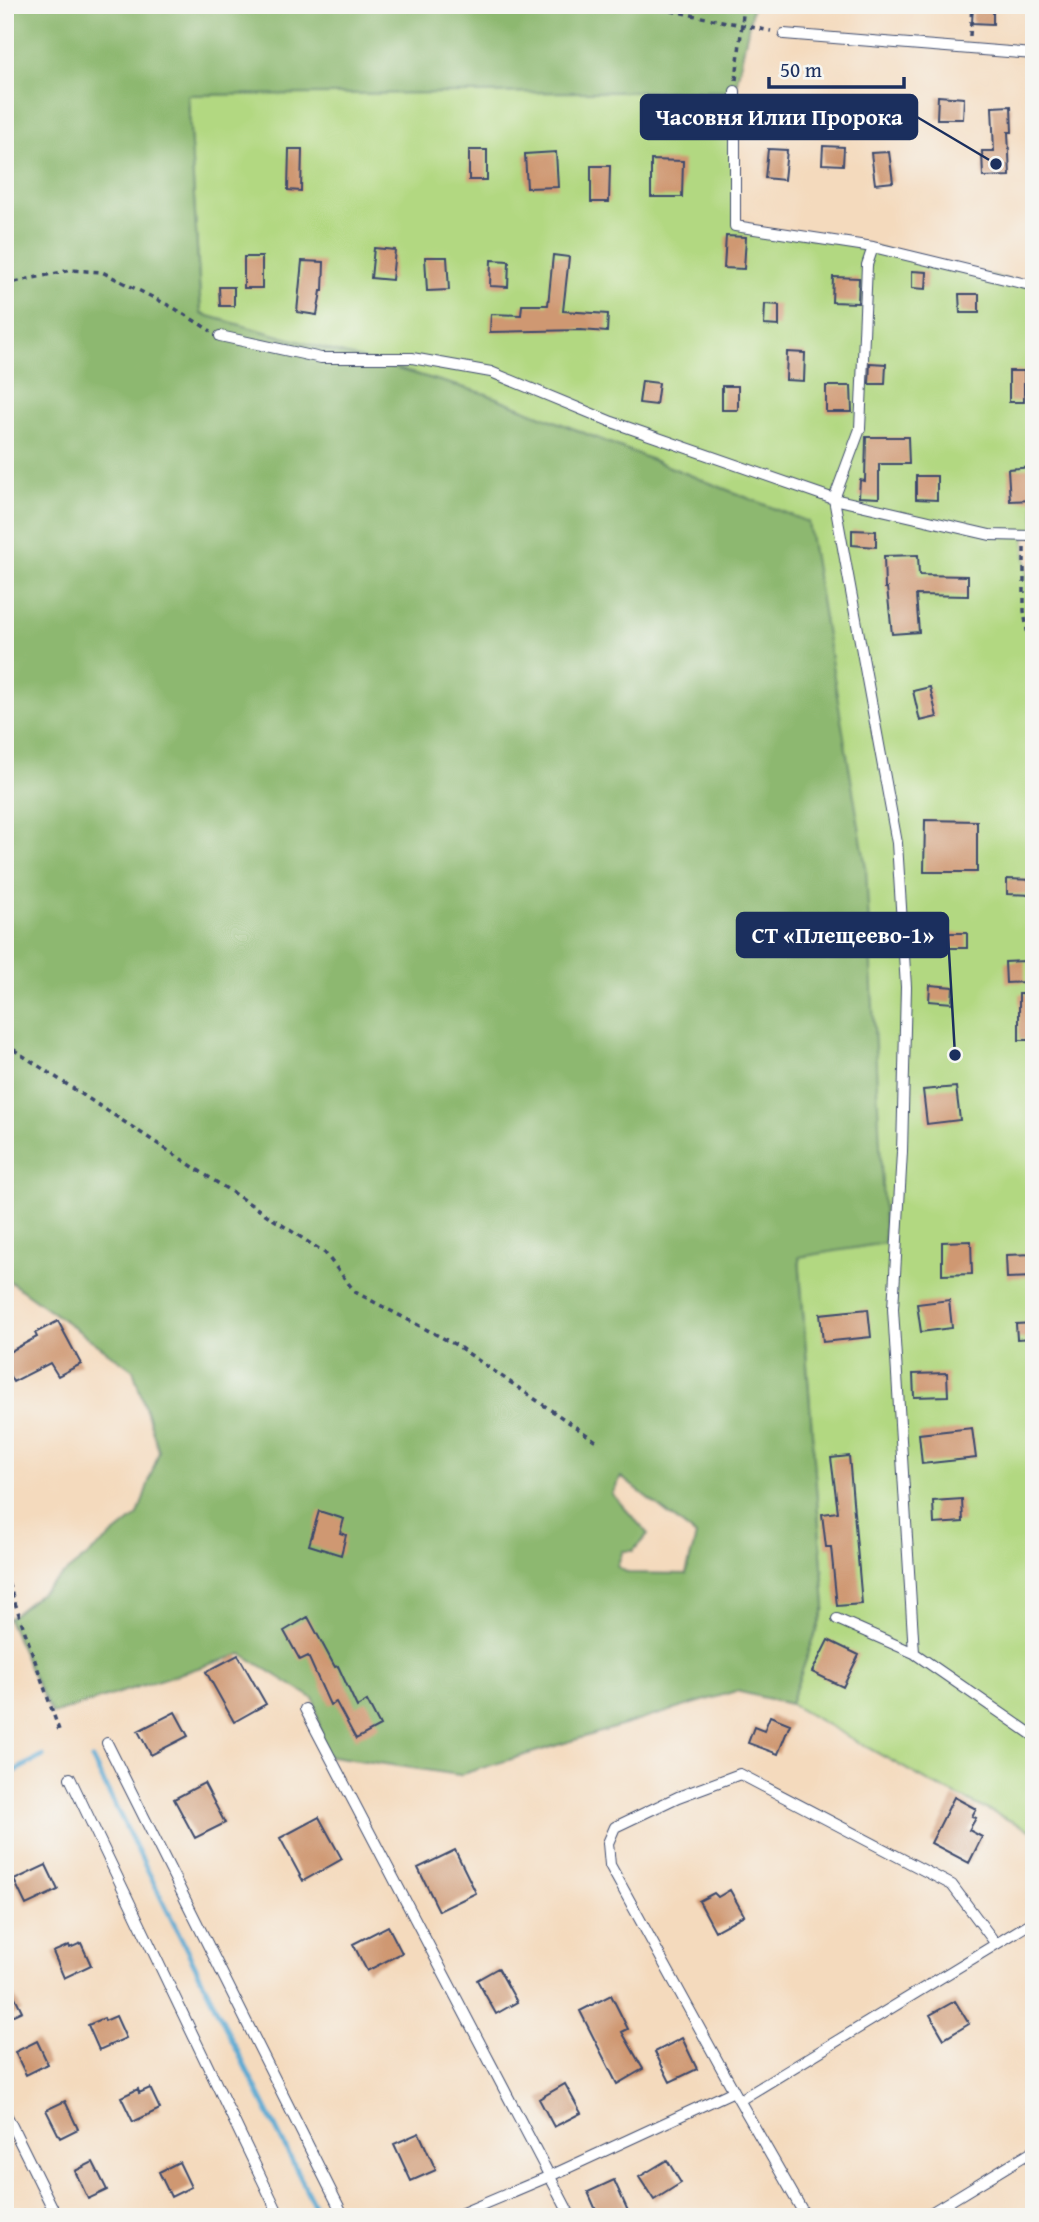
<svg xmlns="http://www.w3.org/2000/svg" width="1039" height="2222" viewBox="0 0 1039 2222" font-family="'Gentium Book Plus',serif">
<rect width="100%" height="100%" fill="#f6f6f2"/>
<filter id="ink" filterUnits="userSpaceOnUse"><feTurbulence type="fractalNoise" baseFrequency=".0143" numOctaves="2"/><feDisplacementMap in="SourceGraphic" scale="14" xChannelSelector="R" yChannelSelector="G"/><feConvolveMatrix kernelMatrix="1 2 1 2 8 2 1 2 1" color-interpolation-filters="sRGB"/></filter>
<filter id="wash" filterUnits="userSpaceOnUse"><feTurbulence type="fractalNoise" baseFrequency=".00686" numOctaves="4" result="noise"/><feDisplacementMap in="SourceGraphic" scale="28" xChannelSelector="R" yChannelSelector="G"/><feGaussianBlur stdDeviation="1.57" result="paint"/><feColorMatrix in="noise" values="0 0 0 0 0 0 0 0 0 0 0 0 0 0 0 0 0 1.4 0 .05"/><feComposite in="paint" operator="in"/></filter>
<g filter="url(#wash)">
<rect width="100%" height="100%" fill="#f4dabd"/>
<path fill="#b2d881" stroke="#668470" stroke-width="2" d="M735,91V226L873,247L1034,286V536H1024L1034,653V1832L933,1784L790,1704L825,1607L799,1256L885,1243L808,522L486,394L201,314L188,94Z"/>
<path fill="#8db86f" stroke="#547466" stroke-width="2" fill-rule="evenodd" d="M5,5H753L735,91L188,95L201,314L486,394L808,522L866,868L885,1243L799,1257L825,1607L790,1704L736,1691L459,1775L325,1755L314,1699L242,1654L52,1714L31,1672L8,1619L138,1515L159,1451L133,1370L5,1278ZM621,1477L696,1536L686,1574L628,1573L617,1566L623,1551H633L648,1534L612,1494Z"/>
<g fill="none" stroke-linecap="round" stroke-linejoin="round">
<path stroke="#58a8d2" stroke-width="5" d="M92,1759L320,2217
M5,1776L43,1756"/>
</g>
<g id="blocks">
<path fill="#cf9872" d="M973,5H993V24L972,23Z
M938,96L964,98L963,119H937Z
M1011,106L1012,132H1008L1010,176L983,177L982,151H994L992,107Z
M823,146L844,147L843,165L822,164Z
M289,149H302L301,191L288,190Z
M768,149L787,150L784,180L765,178Z
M469,150H487V180H469Z
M556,152L558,187L527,188L525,154Z
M889,152L893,182L875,184L871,153Z
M651,160L683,161L682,197H651Z
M591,166H610L609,202H591Z
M726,236L746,237L744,269L724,268Z
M374,248L395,250L392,280L371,278Z
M553,255L569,257L563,311L608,314L607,332L581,330L490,332L491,314L521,315L522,305H548Z
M244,257H262V288H244Z
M425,257H447L449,290L427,291Z
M491,260L509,261L508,287L490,286Z
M302,261L324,262L323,291H321L317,315L297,312Z
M912,271L927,272L926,289L912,288Z
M833,277L859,278L858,303L832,302Z
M219,287H234V306H220Z
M959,294H979V313H960Z
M765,304L779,305V326L764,325Z
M787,352L805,353L804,381L786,380Z
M870,363L886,364L885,384H869Z
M1009,371H1024V402H1009Z
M642,381L659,383L656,405L639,403Z
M722,386H738V410H722Z
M826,386H851L852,412H826Z
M866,437H908L909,464H879V498L859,497L860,480L865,481Z
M1033,467L1034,500L1010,501L1008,469Z
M916,476H937V500L916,499Z
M852,530L876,531V547L852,545Z
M918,555L919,575L968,576V596L916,595L919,632L892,634L887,588H885L884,556Z
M930,687L937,717L920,721L913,691Z
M925,820L977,821V872H924Z
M1007,879L1034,880V895L1007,894Z
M947,933H967V948H947Z
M1025,961V982L1006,983L1005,962Z
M930,985L953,987L952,1003L929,1001Z
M1019,994H1034V1040H1019Z
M956,1087L960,1120L927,1124L923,1090Z
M971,1241L972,1274L942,1275V1242Z
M1034,1254V1277L1007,1278L1006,1255Z
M949,1300L952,1328L921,1332L917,1304Z
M868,1309L871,1337L823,1342L820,1314Z
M58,1321L81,1364L58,1376L50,1363L13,1382L5,1367V1354L37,1337L35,1333Z
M1034,1323V1338L1017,1339L1016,1324Z
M947,1373L948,1396L914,1397L913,1374Z
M972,1428L976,1458L922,1464L919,1434Z
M849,1456L862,1604L837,1606L831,1547H826L822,1514L838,1512L831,1458Z
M962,1499L963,1522L934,1524L933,1501Z
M319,1511L344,1519L340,1533L346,1535L341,1555L309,1545Z
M308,1617L335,1667L338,1666L357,1707L367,1701L380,1726L356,1739L336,1702L330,1705L308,1656L300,1660L284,1631Z
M828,1640L859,1655L843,1687L812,1672Z
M238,1655L266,1704L234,1722L206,1672Z
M175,1712L188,1736L151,1755L138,1731Z
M770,1716L790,1724L778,1754L748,1743L754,1727L764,1731Z
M204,1783L225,1823L195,1838L174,1799Z
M954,1797L976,1809L972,1816L976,1818L969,1830L982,1837L969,1863L931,1843Z
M319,1817L342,1859L303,1881L280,1838Z
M455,1850L476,1893L439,1911L418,1868Z
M46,1865L58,1890L26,1905L14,1880Z
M730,1890L744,1915L715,1931L699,1901L714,1893L718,1897Z
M388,1926L402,1953L367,1971L353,1944Z
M81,1943L91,1965L64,1978L53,1952L69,1945L70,1948Z
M498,1968L517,2002L496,2014L477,1980Z
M5,1977L22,2011L5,2019Z
M611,1995L628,2029L622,2032L643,2069L617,2084L580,2011Z
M955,2001L969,2024L944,2039L930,2015Z
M116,2016L126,2038L99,2050L88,2025L104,2018L105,2021Z
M682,2038L697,2069L670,2082L655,2052Z
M37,2041L48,2064L26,2075L15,2052Z
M565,2084L581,2113L554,2127L539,2099Z
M150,2088L160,2109L133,2122L121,2097L138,2089L139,2093Z
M65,2101L78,2129L60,2138L46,2110Z
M419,2133L436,2170L411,2181L394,2144Z
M667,2160L681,2183L654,2200L639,2177Z
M93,2162L107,2190L88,2199L75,2171Z
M179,2162L191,2187L171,2197L159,2172Z
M614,2180L628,2211L616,2217H599L588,2192Z"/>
</g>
</g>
<g filter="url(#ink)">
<use href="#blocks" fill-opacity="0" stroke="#3c496c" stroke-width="2"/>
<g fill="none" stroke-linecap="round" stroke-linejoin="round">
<defs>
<path id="service" d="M784,34L1034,54
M735,91V226L873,247L1034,286
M873,247L867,265L860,429L834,499L897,843L906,987L902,1152L893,1309L914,1653
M220,336L321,358H412L491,372L612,422L834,499L990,535L1034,536
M837,1619L914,1653L1034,1736
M305,1709L571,2217
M107,1743L344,2217
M70,1778L280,2217
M734,2091L610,1865L608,1843L615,1827L678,1797L740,1774L952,1885L996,1944
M740,2100L1034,1921
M5,2112L57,2217
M453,2217L550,2176L734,2091L806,2217
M924,2217L1034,2150"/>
</defs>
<use href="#service" stroke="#3c496c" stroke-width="12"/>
<path stroke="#3c496c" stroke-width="3.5" stroke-dasharray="5 5" stroke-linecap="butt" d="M642,5L771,31
M970,36L972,5
M736,80L744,5
M5,284L71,270L102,272L174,308L211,331
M1024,548V611L1034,674
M5,1044L325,1253L355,1292L456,1345L596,1441
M5,1574L60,1733"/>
<use href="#service" stroke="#fff" stroke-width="10"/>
</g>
</g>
<path fill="none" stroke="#1b2f5e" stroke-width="2.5" d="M996 164L917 117M955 1055L948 935"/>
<g fill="#1b2f5e" stroke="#f6f6f2" stroke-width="2.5">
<circle cx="996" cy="164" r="7"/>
<circle cx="955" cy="1055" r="7"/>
</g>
<g fill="#1b2f5e" stroke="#1b2f5e" stroke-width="2.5">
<rect x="641" y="95" width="276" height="44" rx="7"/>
<rect x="737" y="913" width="211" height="44" rx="7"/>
</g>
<g font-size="23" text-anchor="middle" font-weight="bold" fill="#fff">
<text x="779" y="125">Часовня Илии Пророка</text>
<text x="843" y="943">СТ «Плещеево-1»</text>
</g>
<rect width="1039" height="2222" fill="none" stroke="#f6f6f2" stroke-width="28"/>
<path d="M769 77v10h135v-10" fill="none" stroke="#1b2f5e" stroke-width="3.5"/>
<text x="780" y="77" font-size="21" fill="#1b2f5e" stroke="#f6f6f2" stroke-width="5" paint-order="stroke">50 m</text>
</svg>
